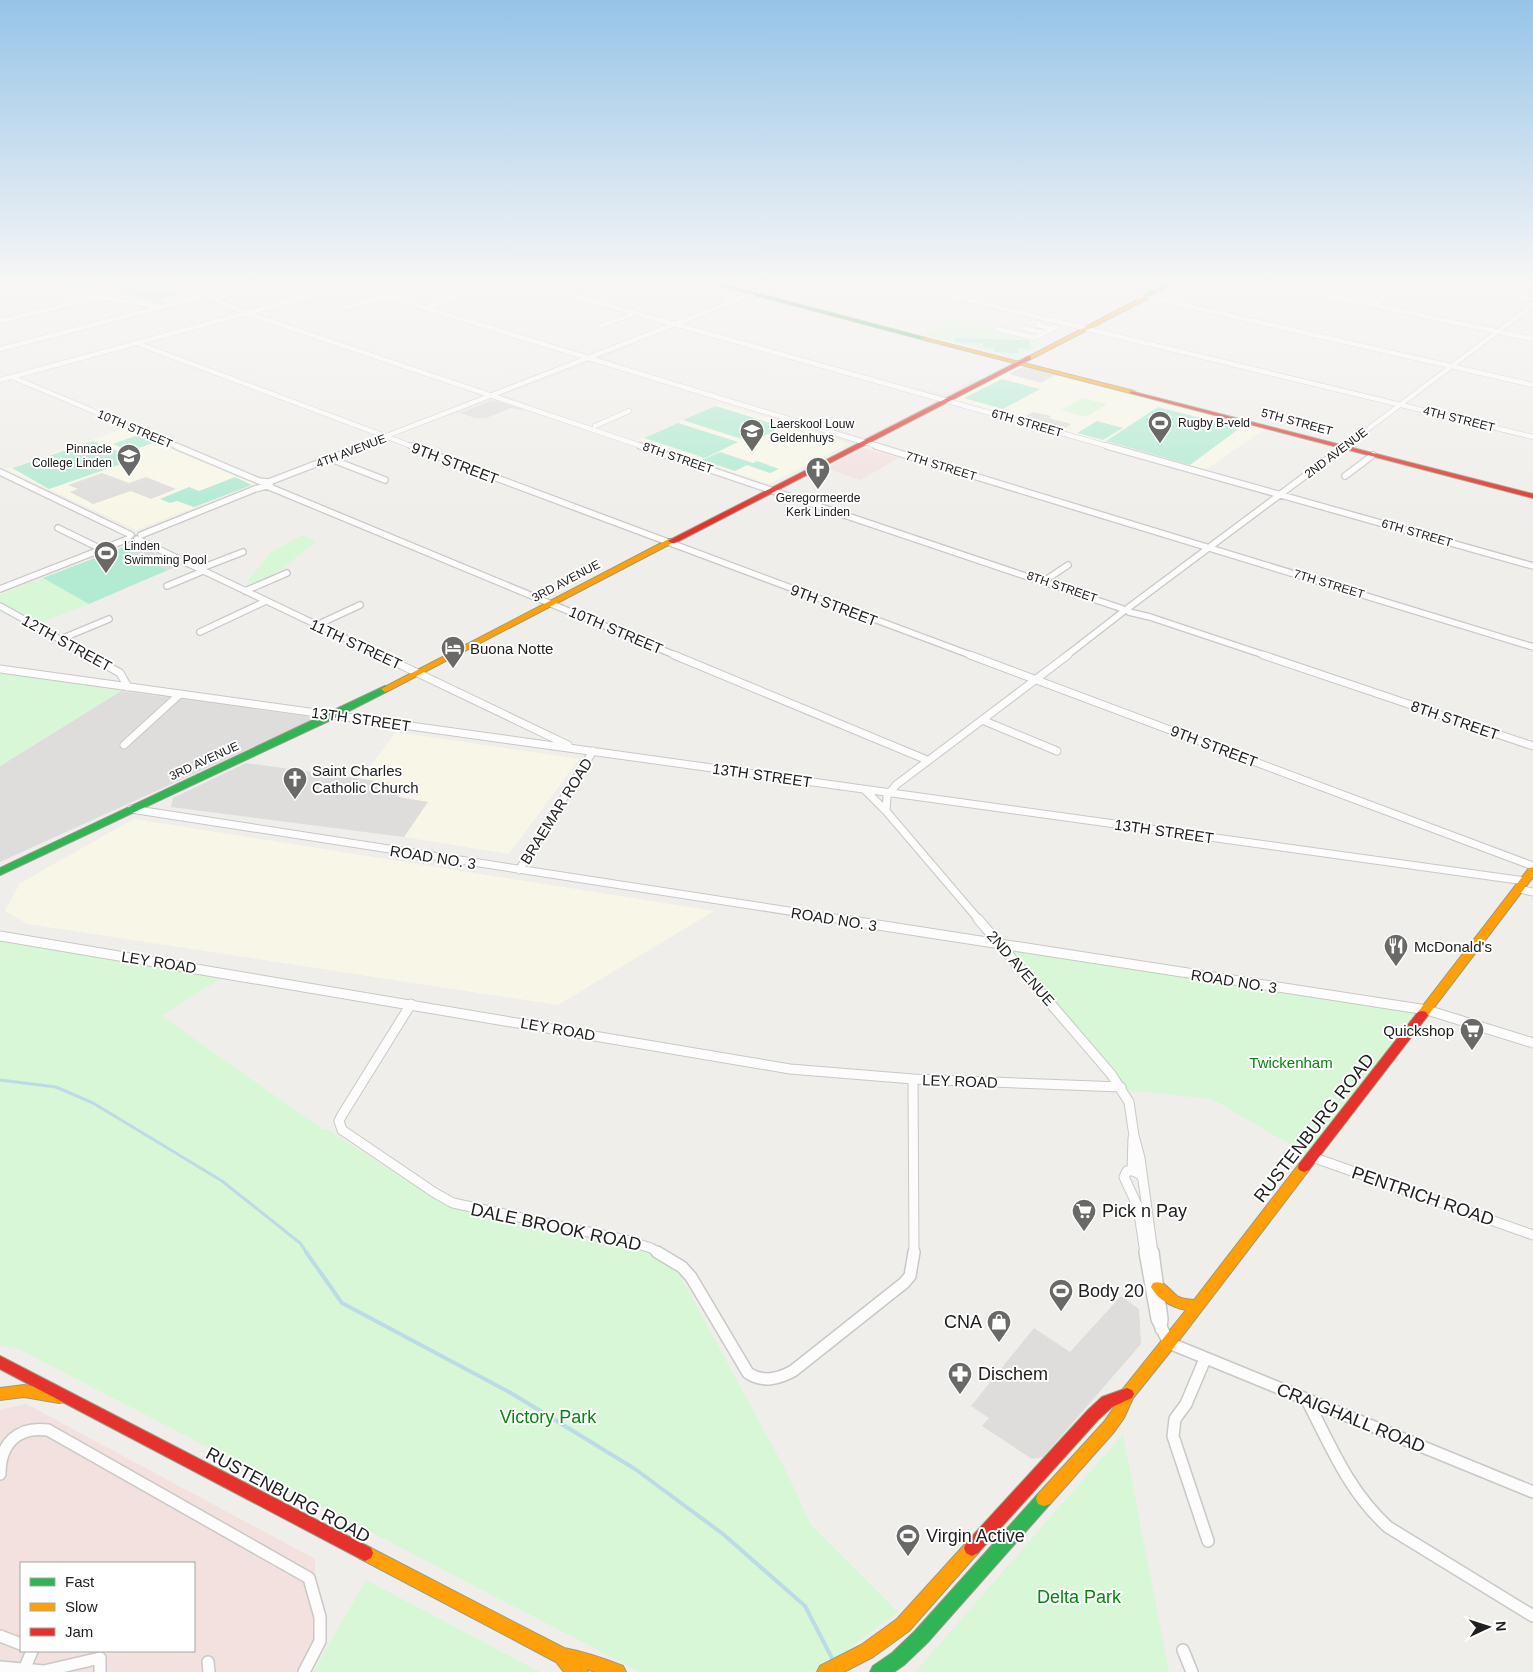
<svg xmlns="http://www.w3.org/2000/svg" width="1533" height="1672" viewBox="0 0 1533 1672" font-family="Helvetica,sans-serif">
<rect width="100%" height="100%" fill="#f0eeea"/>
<path fill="#dfdddb" d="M121,691L306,716L312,719L306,723L0,862V766Z"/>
<path fill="#f2e1df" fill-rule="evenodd" d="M533,338L590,355L623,342L635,345L604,358L625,365L616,368L593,361L503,395L531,405L523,408L493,399L449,417L439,413L483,397L464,389L473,386L494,393L583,358L526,340Z
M976,378L987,381L864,447L787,422L798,417L864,438L938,400L910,392L918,388L945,395Z
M863,448L899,458L860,480L825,468Z
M26,1404L315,1559V1650L301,1672H0V1410ZM21,1563H194V1651H21Z"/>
<path fill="#f8f7e7" d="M50,281H193L202,294L163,306L107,294L73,301L60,294Z
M1023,364L1266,428L1205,470L954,399Z
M720,404L794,426L848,444L769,484L639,440Z
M124,429L254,484L136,530L6,469Z
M396,732L579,759L509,854L404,837L427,802L398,797L405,785L361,779Z
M134,819L714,911L558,1005L28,924L5,911L20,883Z"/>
<path fill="#dedddb" d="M1024,366L1056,375L1041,383L1009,374Z
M493,400L523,409L519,410L511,408L486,418H475L460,413Z
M1033,412L1051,416L1049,418L1071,424L1066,428L1024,417Z
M102,473L129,483L146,477L176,489L151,499L131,491L93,504L70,492L78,489L68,485Z
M135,543L180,566L168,570L121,548Z
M246,763L405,785L398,797L428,802L404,837L171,807L173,798Z
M1121,1296L1139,1309L1141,1344L1043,1457L1032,1459L982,1426L989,1418L971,1406L1034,1328L1070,1352Z"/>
<path fill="#d7f7d7" d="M954,320L1045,343L1015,358L923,334Z
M1083,398L1107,404L1086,417L1061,410Z
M303,535L316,541C300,553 267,587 246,583L271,552Z
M43,578L89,604L37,624L0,600V595Z
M0,673L121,691L0,766Z
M0,940L221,978L162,1016L322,1129L328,1130L446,1206L654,1254L681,1277L785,1469L811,1525L898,1612L822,1669L808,1672H640L19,1349L0,1345Z
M1003,945L1426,1009L1312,1157L1212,1099L1125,1090Z
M1123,1434L1169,1672H914L916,1671Z
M366,1580L540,1672H313Z"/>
<path fill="#b2ead2" d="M60,281H98V282L86,284L87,287L66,291Z
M114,281H166L169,286L174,287L179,295L155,301L169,302L161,304L153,302L155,301L118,293L113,284Z
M955,338L1030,340L1031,349L1018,348V353L994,352V348L983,347V343L955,342Z
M1002,379L1040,389L1003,409L964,398Z
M716,406L783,427L751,442L683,420Z
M1158,407L1240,428L1190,465L1106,441Z
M1097,421L1123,428L1103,440L1077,433Z
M678,423L738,442L705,458L644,438Z
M138,435L156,442L130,451L113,444Z
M93,441L136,459L49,489L12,468Z
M720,452L753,463L757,461L779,469L770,473L747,465L735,471L702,460Z
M235,477L252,485L194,507L177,501L170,503L160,499L189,487L199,491Z
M121,548L168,570L89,604L43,578Z"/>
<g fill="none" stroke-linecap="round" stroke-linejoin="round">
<path stroke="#bcdce5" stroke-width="3" d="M0,1080L56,1087L93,1103L222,1181L300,1243L307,1253"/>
<path stroke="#bcdce5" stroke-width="4" d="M306,1252L342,1303L511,1393L635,1469L723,1534L805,1606L834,1662"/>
<defs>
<path id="street-far4" d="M196,281L206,295L246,313L644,447
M521,281L1111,447
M890,281L1533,437
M1074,281L1141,296
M1258,281L1533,339
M1443,281L1533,299
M350,285L880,447
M0,289L44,281
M478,295L490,294L525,282
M0,296L15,292L16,286
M1149,297L1533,385
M1374,303L1387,296
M346,308L385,296
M424,308L462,295
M0,321L100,297L157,306
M1038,323V325L1053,329
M600,326L631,315
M1024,328L1044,333
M998,329L1035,338L1056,327
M136,343L414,447
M0,349L261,281
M12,377L179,447
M0,380L365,281
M595,426L629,411
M358,447L786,281
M1344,447L1533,305"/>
<path id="street-far3" d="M176,446L259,481L268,482
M411,446L973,656
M640,446L1123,609
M876,446L1533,647
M1107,446L1533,566
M331,459L385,480
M0,472L131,535
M1345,476L1373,455
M269,482L362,446
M267,486L677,656
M58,528L101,549
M141,535L255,489L270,485
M137,539L382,656
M199,569L243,552
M1044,581L1068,565
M167,586L203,571
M0,589L128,539
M245,591L287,573
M0,606L90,656
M1128,608L1345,446
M1129,612L1150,617L1267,656
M317,625L360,605
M200,632L266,601
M61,639L109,619
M1066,656L1124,611"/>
<path id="street-far2" d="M88,655L120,673L128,687
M380,655L568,745
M674,655L927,760
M970,655L1533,866
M1263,655L1533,746
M0,669L1525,881
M982,720L1057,751
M124,745L180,694
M865,790L886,811
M131,809L847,920
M519,870L593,751
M1519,889L1533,892
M979,920L886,811L887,796L896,785L1068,655"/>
<path id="street-far1" d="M839,919L1427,1010L1533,1043
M978,919L1111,1074L1129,1102L1134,1136L1140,1158L1153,1253
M0,936L790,1069L913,1079L1121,1087
M411,1004L342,1115L339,1121L342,1130L435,1193L453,1203L626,1240L651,1248L659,1253
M913,1079L914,1253
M1312,1157L1533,1235
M1132,1171L1133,1138
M1142,1177C1138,1172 1133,1170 1127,1171L1124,1177L1138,1207L1145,1253"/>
<path id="street" d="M657,1252L682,1267L691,1277L748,1373C763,1383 778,1379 793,1371L904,1283L910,1276L914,1252
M1145,1252L1157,1319L1169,1343L1533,1492
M1153,1252L1162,1319L1161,1329
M1205,1359L1186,1404L1175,1419L1173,1436L1208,1541
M1308,1402C1331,1447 1350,1493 1388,1527L1533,1616
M0,1474C0,1444 17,1426 48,1430L309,1578L320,1617V1641L304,1672
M0,1636L21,1644
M1183,1650L1192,1672
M208,1662L209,1672
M0,1667L44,1671L100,1658V1672
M24,1670L32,1651"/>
<path id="fast" d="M702,281H711L926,338L921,339Z
M1172,281H1179L1147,297L1142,296Z
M385,686L388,687L389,689L388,691L335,718L0,875V868Z
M1044,1492L1050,1494L1052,1499L1050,1504L927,1643L904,1665L894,1672H870L873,1666L892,1653L915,1631L1038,1494Z"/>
<path id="slow" d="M1145,296L1148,298L1147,299L1031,359L1026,358Z
M921,337L1134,391L1135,392L1130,393L921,339Z
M669,539H672L676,541L388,691L385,692L381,689Z
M1533,867V877L1426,1018H1418L1416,1015L1418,1012L1529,868Z
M1304,1162L1309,1164L1310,1167L1309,1170L1174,1347L1133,1398L1124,1418L1114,1432L1050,1504L1044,1506L1038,1504L1036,1499L1038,1494L1104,1422L1113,1409L1122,1390L1186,1310C1172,1307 1158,1300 1151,1287L1153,1283C1164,1279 1169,1290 1177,1296C1182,1299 1188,1299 1194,1300L1299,1164Z
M24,1385L59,1391L64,1392L66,1397L64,1402L59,1403L24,1397L0,1400V1388Z
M972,1540L978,1543L980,1548L978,1553L909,1631L873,1657L844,1672H817L820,1666L861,1645L897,1619L966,1543Z
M365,1545L564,1648C585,1652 603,1658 623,1666L626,1672H595L586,1669L588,1672H564L556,1662L359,1558L357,1553L359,1548Z"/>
<path id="jam" d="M1029,356L1031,357V359L675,543H672L668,541Z
M1130,391L1533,494V498L1130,393Z
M1422,1011L1426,1012L1428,1015L1426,1018L1309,1170L1304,1172L1299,1170L1298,1167L1299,1164L1418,1012Z
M0,1356L371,1548L373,1553L371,1558L365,1561L359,1558L0,1369Z
M1127,1388L1132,1390L1134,1394L1132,1398L1112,1407L1098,1420L978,1553L972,1556L966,1553L964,1548L966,1543L1088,1410L1102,1397Z"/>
</defs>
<use href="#street-far4" stroke="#c8c8c6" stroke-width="5.5"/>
<use href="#street-far3" stroke="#c8c8c6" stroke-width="8"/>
<use href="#street-far2" stroke="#c8c8c6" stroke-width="9"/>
<use href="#street-far1" stroke="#c8c8c6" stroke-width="11"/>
<use href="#street" stroke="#c8c8c6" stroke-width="14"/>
<use href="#fast" stroke="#999b80" stroke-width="2"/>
<use href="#slow" stroke="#999b80" stroke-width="2"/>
<use href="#jam" stroke="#999b80" stroke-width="2"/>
<use href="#street-far4" stroke="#fdfcfc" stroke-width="4.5"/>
<use href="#street-far3" stroke="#fdfcfc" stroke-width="5.5"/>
<use href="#street-far2" stroke="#fdfcfc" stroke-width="7"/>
<use href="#street-far1" stroke="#fdfcfc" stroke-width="9"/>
<use href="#street" stroke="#fdfcfc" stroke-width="11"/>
<use href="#fast" fill="#30b455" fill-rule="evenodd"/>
<use href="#slow" fill="#ff9f0a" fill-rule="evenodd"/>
<use href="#jam" fill="#e5322d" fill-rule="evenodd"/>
</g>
<linearGradient id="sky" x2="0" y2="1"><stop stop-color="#96c4e7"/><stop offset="0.55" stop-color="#f8f7f6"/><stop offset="1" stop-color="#f8f7f6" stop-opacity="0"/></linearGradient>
<rect width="1533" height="515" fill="url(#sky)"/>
<defs>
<symbol id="stadium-pin" viewBox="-11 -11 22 30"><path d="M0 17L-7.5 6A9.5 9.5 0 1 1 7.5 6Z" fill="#696967" stroke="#fff"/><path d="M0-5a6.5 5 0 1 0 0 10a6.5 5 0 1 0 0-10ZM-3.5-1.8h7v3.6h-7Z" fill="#fff"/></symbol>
<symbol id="school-pin" viewBox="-11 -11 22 30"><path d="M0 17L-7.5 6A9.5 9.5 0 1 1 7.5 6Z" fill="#696967" stroke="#fff"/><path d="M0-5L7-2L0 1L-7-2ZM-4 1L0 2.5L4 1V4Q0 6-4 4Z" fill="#fff"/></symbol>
<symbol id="church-pin" viewBox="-11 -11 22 30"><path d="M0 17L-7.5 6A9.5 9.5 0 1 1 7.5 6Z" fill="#696967" stroke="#fff"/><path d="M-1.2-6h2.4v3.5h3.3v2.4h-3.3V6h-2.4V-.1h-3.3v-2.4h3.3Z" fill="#fff"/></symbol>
<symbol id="hotel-pin" viewBox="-11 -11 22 30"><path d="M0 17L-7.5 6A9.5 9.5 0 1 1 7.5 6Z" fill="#696967" stroke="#fff"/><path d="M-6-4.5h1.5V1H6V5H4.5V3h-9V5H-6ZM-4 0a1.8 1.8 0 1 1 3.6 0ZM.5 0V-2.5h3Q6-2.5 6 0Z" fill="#fff"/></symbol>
<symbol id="restaurant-pin" viewBox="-11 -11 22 30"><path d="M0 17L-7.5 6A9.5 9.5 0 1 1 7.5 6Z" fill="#696967" stroke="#fff"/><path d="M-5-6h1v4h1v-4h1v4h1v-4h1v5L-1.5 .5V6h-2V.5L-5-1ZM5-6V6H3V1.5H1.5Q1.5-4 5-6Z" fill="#fff"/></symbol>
<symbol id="supermarket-pin" viewBox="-11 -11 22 30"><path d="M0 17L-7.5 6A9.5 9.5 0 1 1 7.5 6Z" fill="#696967" stroke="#fff"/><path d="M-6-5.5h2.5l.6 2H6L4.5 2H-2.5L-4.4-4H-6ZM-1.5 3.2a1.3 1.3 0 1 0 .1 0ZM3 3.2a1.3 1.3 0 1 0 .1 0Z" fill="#fff"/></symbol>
<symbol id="shop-pin" viewBox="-11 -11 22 30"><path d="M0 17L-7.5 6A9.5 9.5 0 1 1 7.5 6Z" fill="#696967" stroke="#fff"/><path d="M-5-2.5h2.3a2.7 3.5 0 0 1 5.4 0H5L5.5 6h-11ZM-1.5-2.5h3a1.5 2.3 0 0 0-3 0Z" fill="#fff"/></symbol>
<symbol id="pharmacy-pin" viewBox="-11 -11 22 30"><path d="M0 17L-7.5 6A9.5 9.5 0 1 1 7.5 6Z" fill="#696967" stroke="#fff"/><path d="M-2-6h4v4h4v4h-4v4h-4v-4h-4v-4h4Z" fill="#fff"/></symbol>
</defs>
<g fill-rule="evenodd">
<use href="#stadium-pin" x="1146" y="409" width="28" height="38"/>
<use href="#school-pin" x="738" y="417" width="28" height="38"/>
<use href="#school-pin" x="115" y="442" width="28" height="38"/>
<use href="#church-pin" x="804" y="455" width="28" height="38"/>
<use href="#stadium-pin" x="92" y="539" width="28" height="38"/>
<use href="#hotel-pin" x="439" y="634" width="28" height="38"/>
<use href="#church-pin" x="281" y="765" width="28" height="38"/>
<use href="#restaurant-pin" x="1382" y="932" width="28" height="38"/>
<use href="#supermarket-pin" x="1458" y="1016" width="28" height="38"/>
<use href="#supermarket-pin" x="1070" y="1197" width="28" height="38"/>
<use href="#stadium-pin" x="1047" y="1277" width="28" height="38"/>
<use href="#shop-pin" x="985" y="1308" width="28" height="38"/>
<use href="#pharmacy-pin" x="946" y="1360" width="28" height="38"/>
<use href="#stadium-pin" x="894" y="1522" width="28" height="38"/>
</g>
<g text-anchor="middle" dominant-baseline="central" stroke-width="4" stroke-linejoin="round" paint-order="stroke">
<g font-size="12" fill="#212121" stroke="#fff">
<text transform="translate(1459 419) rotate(14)">4TH STREET</text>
<text transform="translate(1297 422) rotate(15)">5TH STREET</text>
<text transform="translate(1027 423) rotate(16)">6TH STREET</text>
<text transform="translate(135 429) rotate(23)">10TH STREET</text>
<text transform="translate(351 451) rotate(-21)">4TH AVENUE</text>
<text transform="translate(1336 453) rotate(-37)">2ND AVENUE</text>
<text transform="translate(678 458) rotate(19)">8TH STREET</text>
<text transform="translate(941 466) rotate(17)">7TH STREET</text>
<text transform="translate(1417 533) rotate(16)">6TH STREET</text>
<text transform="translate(566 581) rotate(-28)">3RD AVENUE</text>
<text transform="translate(1329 584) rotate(17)">7TH STREET</text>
<text transform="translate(1062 587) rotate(19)">8TH STREET</text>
<text transform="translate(204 761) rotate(-25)">3RD AVENUE</text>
</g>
<g font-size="12" fill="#212121" stroke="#fff" text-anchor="start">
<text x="1178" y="423">Rugby B-veld</text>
<text x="770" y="424">Laerskool Louw<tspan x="770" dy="14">Geldenhuys</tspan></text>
<text x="112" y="449" text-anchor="end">Pinnacle<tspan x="112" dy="14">College Linden</tspan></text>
<text x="818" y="498" text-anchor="middle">Geregormeerde<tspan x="818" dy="14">Kerk Linden</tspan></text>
<text x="124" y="546">Linden<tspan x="124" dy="14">Swimming Pool</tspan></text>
</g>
<g font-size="15" fill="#212121" stroke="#fff">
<text transform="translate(455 463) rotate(21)">9TH STREET</text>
<text transform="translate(834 605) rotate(21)">9TH STREET</text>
<text transform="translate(616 630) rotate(23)">10TH STREET</text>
<text transform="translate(67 643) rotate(29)">12TH STREET</text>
<text transform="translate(356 644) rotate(25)">11TH STREET</text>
<text transform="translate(361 719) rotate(8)">13TH STREET</text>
<text transform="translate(1455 720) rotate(19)">8TH STREET</text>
<text transform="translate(1214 746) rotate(21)">9TH STREET</text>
<text transform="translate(762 775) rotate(8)">13TH STREET</text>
<text transform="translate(556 811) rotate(-58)">BRAEMAR ROAD</text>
<text transform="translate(1164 831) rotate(8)">13TH STREET</text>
<text transform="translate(433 857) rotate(9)">ROAD NO. 3</text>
<text transform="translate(834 919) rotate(9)">ROAD NO. 3</text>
<text transform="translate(159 962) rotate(9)">LEY ROAD</text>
<text transform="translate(1021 968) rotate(49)">2ND AVENUE</text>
<text transform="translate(1234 981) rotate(9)">ROAD NO. 3</text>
<text transform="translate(558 1029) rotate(10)">LEY ROAD</text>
<text transform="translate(960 1081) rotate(2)">LEY ROAD</text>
</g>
<g font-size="15" fill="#212121" stroke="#fff" text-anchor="start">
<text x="470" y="648">Buona Notte</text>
<text x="312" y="770">Saint Charles<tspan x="312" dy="17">Catholic Church</tspan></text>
<text x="1414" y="946">McDonald's</text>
<text x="1454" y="1030" text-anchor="end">Quickshop</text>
</g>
<g font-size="15" fill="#03870e" stroke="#fff">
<text x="1291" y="1062">Twickenham</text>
</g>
<g font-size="18" fill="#212121" stroke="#fff">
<text transform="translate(1314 1128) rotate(-52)">RUSTENBURG ROAD</text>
<text transform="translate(1423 1196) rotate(19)">PENTRICH ROAD</text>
<text transform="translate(556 1227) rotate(12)">DALE BROOK ROAD</text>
<text transform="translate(1351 1418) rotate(22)">CRAIGHALL ROAD</text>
<text transform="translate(288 1495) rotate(28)">RUSTENBURG ROAD</text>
</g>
<g font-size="18" fill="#212121" stroke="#fff" text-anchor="start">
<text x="1102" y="1211">Pick n Pay</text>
<text x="1078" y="1291">Body 20</text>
<text x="982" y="1322" text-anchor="end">CNA</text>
<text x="978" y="1374">Dischem</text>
<text x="926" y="1536">Virgin Active</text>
</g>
<g font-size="18" fill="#03870e" stroke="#fff">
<text x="548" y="1417">Victory Park</text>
<text x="1079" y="1597">Delta Park</text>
</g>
</g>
<rect x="20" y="1562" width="175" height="90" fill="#ffffff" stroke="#a6a6a6"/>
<rect x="30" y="1578" width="25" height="8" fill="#30b455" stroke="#a6a6a6"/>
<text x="65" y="1587" font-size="15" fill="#212121">Fast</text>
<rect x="30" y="1603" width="25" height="8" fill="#ff9f0a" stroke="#a6a6a6"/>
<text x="65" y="1612" font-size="15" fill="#212121">Slow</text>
<rect x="30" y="1628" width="25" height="8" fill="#e5322d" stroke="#a6a6a6"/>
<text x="65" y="1637" font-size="15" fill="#212121">Jam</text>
<g transform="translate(1488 1627) rotate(86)" stroke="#ffffff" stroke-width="4" paint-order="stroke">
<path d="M0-4L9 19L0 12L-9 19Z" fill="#212121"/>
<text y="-8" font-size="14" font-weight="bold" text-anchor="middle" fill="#212121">N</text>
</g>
</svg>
